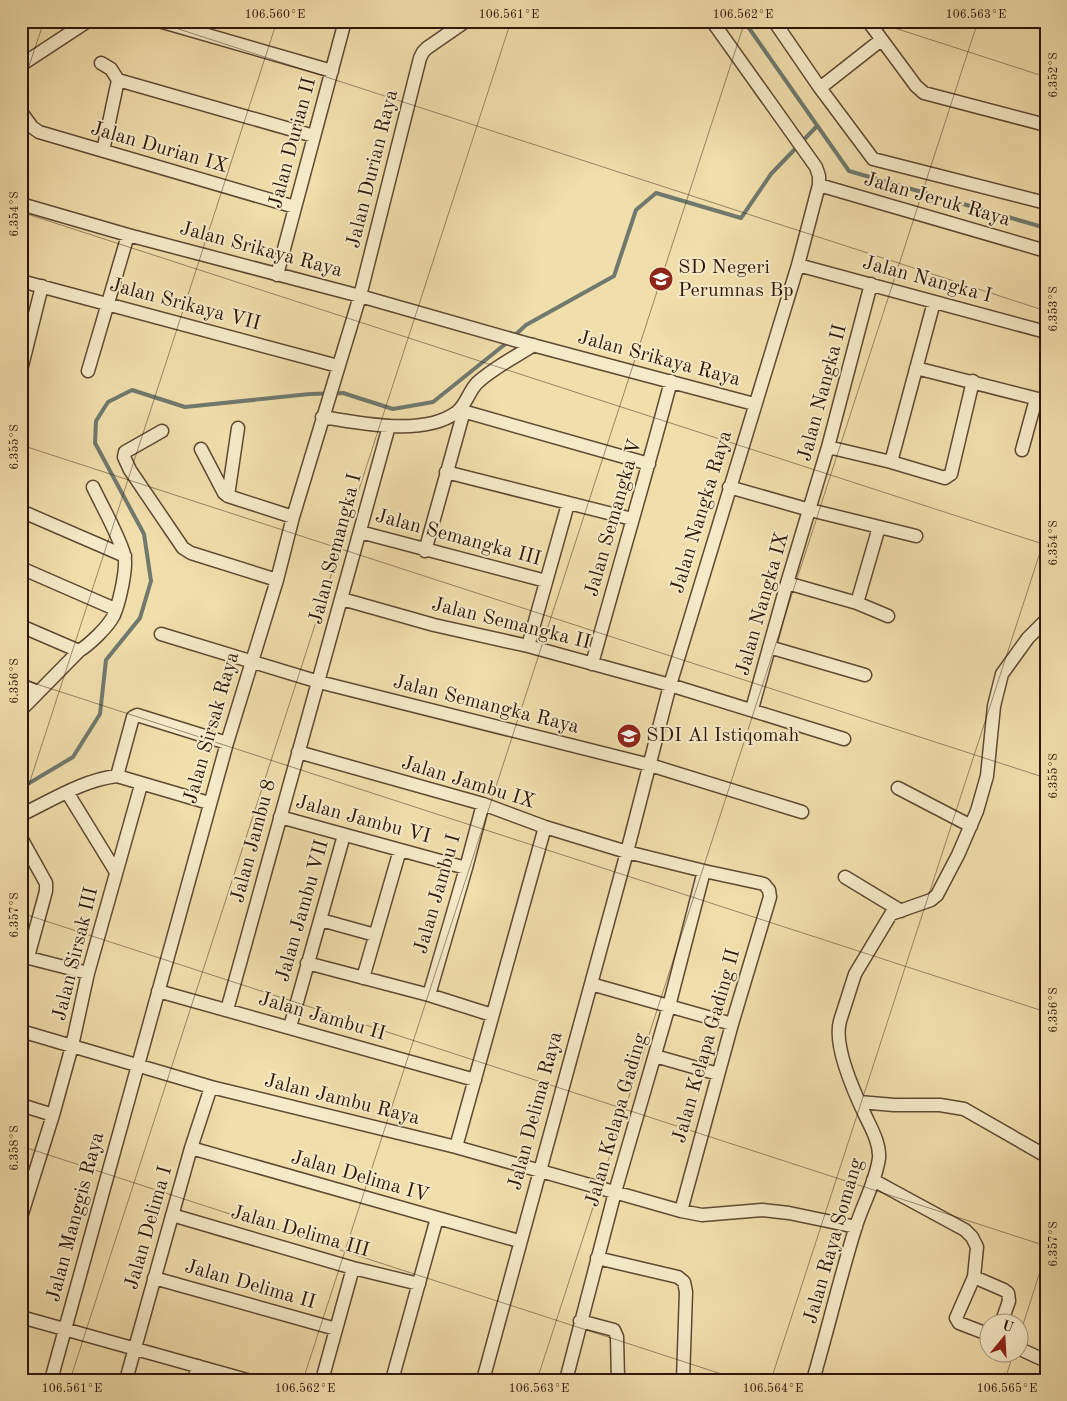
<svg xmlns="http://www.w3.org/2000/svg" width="1067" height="1401" viewBox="0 0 1067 1401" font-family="'Old Standard TT',serif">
<rect width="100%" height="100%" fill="#f0deab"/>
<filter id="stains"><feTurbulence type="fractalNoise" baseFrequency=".004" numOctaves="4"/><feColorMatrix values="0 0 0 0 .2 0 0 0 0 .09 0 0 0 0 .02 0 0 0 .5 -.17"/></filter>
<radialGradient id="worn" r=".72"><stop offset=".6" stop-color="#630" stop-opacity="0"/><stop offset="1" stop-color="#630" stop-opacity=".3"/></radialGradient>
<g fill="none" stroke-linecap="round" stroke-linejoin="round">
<path stroke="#6f796e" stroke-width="4" d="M744,21L849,171L1046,228
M514,336L526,325L614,276L636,210L656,193L741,218L771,174L817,126
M21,788L73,757L100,714L106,660L140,618L151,581L144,534L95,443L96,421L108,402L132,390L185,407L310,394L343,393L393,409L433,402L509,341"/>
<defs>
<path id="minor" d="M159,21L332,71
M774,21L820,88L873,159L1046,203
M868,21L916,86L924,93L1046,125
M101,63L111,69L118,80L103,151
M21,65L88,21
M118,80L314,136
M820,88L881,40
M21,112L32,127L39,132L295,207
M819,185L1046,251
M21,204L128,235L360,296L525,343L754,404
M798,265L1046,332
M277,275L345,21
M21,281L338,366
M916,368L1046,401
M21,370L42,286
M88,371L128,235
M459,410L649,464
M322,417C362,423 423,437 457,412C466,405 469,391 477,383C493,368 515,357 534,345
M238,428L228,496L293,517
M162,431L125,452L124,457L130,470L183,548L191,553L277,580
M828,447L891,462L945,478L951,474L973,381
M201,449L224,493L228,496
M1022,450L1036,399
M891,462L934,302
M446,472L632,519
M729,487L810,510L916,536
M21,511L125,556
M360,532L546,581
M425,551L464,411
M21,568L115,609
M787,583L857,603L888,616
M342,599L434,625L528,646L670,685L844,739
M857,603L879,527
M21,626L79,651
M161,634L319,682L650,765L802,812
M528,646L568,504
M769,647L865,675
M592,664C618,569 646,476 671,381
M21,685L38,692
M752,709L787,583L828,447L871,284
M21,710L79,651C90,644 108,627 114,615C119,603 128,567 124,554C118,534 103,508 93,487
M298,752L483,804L545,827L627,852L704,871L764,884L769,890L770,897L732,1024L681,1211
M117,776L133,717L137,715L227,743
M898,788L971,826
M67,792L116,872
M21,815C52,800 83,780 117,776L209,803
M280,817L466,868
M21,838L46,883V891L28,957
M845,877L901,911
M321,920L375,935
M21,956L88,973
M307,963L429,995L492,1015
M363,978L400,850
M591,984L732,1024
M158,991L475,1080
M429,995L466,868L483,804
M227,1010L389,426
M290,1027L344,835
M21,1031L211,1087L456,1147L681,1211L702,1215L762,1210L789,1213L856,1227
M655,1056L718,1074
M859,1102L894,1105H940L964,1109L1046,1156
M21,1105L53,1115
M456,1147L545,827
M191,1148L519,1241
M873,1180L965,1230L972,1237L977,1247L974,1277L956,1318L959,1323L990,1335
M172,1215L353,1268L419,1284
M21,1217L53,1115L72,1046L88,973L141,785
M597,1258L678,1277L684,1282L686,1292L683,1380
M974,1277L1004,1290L1008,1293L1009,1301L1001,1324
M154,1278L336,1329
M21,1317L247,1380
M580,1321L614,1330L617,1337L618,1380
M1020,1349L1046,1361
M51,1380L227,743L277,580L293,517L360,296L420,58L423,52L427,48L466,21
M126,1380L191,1148L211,1087
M194,1380L198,1366
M322,1380L353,1268
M392,1380L437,1218
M483,1380L627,852L670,685L798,265L819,185V176L816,167L712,21
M566,1380L615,1192L669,1006L704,871
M813,1380C828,1329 840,1277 856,1226C863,1204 876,1181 879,1158C880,1143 871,1128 865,1115C854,1092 833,1046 840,1021L855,974L891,914L931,900L937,895L958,855L977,811L987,776L994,706L1002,674L1028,638L1046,620"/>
</defs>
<use href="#minor" stroke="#5e4933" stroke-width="15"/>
<use href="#minor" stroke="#f5eac8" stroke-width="12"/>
</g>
<path fill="none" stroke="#2e170b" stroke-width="1" stroke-opacity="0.45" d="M154,21L1046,311M873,21L1046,77M21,90L44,21M21,212L1046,545M21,445L1046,778M21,679L1046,1012M21,809L277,21M21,913L1046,1246M21,1146L740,1380M1020,1334L1046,1253M70,1380L511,21M303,1380L745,21M537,1380L978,21M771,1380L1046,534M1005,1380L1013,1354"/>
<defs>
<symbol id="school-disc" viewBox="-11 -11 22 22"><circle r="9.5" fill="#8f2418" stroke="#f5eac8"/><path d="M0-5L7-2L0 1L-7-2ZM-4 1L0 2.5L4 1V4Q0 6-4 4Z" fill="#fff"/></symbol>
</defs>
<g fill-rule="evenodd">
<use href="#school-disc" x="647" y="265" width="28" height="28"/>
<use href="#school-disc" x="615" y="722" width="28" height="28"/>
</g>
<g text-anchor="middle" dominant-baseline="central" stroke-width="4" stroke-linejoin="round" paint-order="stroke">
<g font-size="20" fill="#2e170b" stroke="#f5eac8">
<text transform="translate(293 143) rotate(-75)">Jalan Durian II</text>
<text transform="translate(159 148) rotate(16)">Jalan Durian IX</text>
<text transform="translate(373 169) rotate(-76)">Jalan Durian Raya</text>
<text transform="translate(937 200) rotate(16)">Jalan Jeruk Raya</text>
<text transform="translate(261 250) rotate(15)">Jalan Srikaya Raya</text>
<text transform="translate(927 280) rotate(15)">Jalan Nangka I</text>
<text transform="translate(185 305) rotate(15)">Jalan Srikaya VII</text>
<text transform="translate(659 359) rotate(15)">Jalan Srikaya Raya</text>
<text transform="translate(823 393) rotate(-75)">Jalan Nangka II</text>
<text transform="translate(702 512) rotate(-73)">Jalan Nangka Raya</text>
<text transform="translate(614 518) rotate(-74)">Jalan Semangka V</text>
<text transform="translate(458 538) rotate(15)">Jalan Semangka III</text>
<text transform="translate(336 549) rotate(-75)">Jalan Semangka I</text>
<text transform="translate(763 604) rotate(-74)">Jalan Nangka IX</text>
<text transform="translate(511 624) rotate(14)">Jalan Semangka II</text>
<text transform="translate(486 705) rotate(14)">Jalan Semangka Raya</text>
<text transform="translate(212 728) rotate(-74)">Jalan Sirsak Raya</text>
<text transform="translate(468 783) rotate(17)">Jalan Jambu IX</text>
<text transform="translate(363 820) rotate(15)">Jalan Jambu VI</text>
<text transform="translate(254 841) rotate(-75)">Jalan Jambu 8</text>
<text transform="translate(438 894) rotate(-74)">Jalan Jambu I</text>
<text transform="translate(303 911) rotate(-74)">Jalan Jambu VII</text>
<text transform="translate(76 954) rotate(-76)">Jalan Sirsak III</text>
<text transform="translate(322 1017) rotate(16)">Jalan Jambu II</text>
<text transform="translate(707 1046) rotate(-74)">Jalan Kelapa Gading II</text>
<text transform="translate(342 1100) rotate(14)">Jalan Jambu Raya</text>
<text transform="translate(536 1111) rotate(-75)">Jalan Delima Raya</text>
<text transform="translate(617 1120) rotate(-74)">Jalan Kelapa Gading</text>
<text transform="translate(360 1177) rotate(16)">Jalan Delima IV</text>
<text transform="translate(76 1217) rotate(-75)">Jalan Manggis Raya</text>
<text transform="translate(149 1228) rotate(-74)">Jalan Delima I</text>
<text transform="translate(300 1232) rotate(16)">Jalan Delima III</text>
<text transform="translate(834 1241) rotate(-74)">Jalan Raya Somang</text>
<text transform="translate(250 1285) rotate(16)">Jalan Delima II</text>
</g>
<g font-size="20" fill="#2e170b" stroke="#f5eac8" text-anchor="start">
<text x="678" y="268">SD Negeri<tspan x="678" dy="23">Perumnas Bp</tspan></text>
<text x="646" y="736">SDI Al Istiqomah</text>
</g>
</g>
<rect width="1067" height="1401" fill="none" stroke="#f0deab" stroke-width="55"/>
<g transform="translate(1004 1338) rotate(18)"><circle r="24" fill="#f5eac8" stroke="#a5967c"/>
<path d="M0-4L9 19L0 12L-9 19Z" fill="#8f2418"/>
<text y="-8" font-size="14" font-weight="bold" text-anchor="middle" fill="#2e170b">U</text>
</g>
<rect x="28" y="28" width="1012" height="1346" fill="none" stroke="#2e170b" stroke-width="2"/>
<g font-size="12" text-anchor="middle" fill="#2e170b">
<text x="275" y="18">106.560°E</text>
<text x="509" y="18">106.561°E</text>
<text x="743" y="18">106.562°E</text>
<text x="976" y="18">106.563°E</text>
<text transform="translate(1053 75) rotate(-90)" y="4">6.352°S</text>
<text transform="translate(14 214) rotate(-90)" y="4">6.354°S</text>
<text transform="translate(1053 309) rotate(-90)" y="4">6.353°S</text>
<text transform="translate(14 447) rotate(-90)" y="4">6.355°S</text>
<text transform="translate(1053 543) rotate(-90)" y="4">6.354°S</text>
<text transform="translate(14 681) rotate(-90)" y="4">6.356°S</text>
<text transform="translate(1053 776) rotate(-90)" y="4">6.355°S</text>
<text transform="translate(14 915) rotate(-90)" y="4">6.357°S</text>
<text transform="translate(1053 1010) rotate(-90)" y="4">6.356°S</text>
<text transform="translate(14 1148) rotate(-90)" y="4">6.358°S</text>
<text transform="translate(1053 1244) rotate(-90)" y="4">6.357°S</text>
<text x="72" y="1392">106.561°E</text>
<text x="305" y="1392">106.562°E</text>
<text x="539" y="1392">106.563°E</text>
<text x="773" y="1392">106.564°E</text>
<text x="1007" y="1392">106.565°E</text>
</g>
<rect width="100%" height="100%" filter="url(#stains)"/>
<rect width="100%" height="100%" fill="url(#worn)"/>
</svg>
